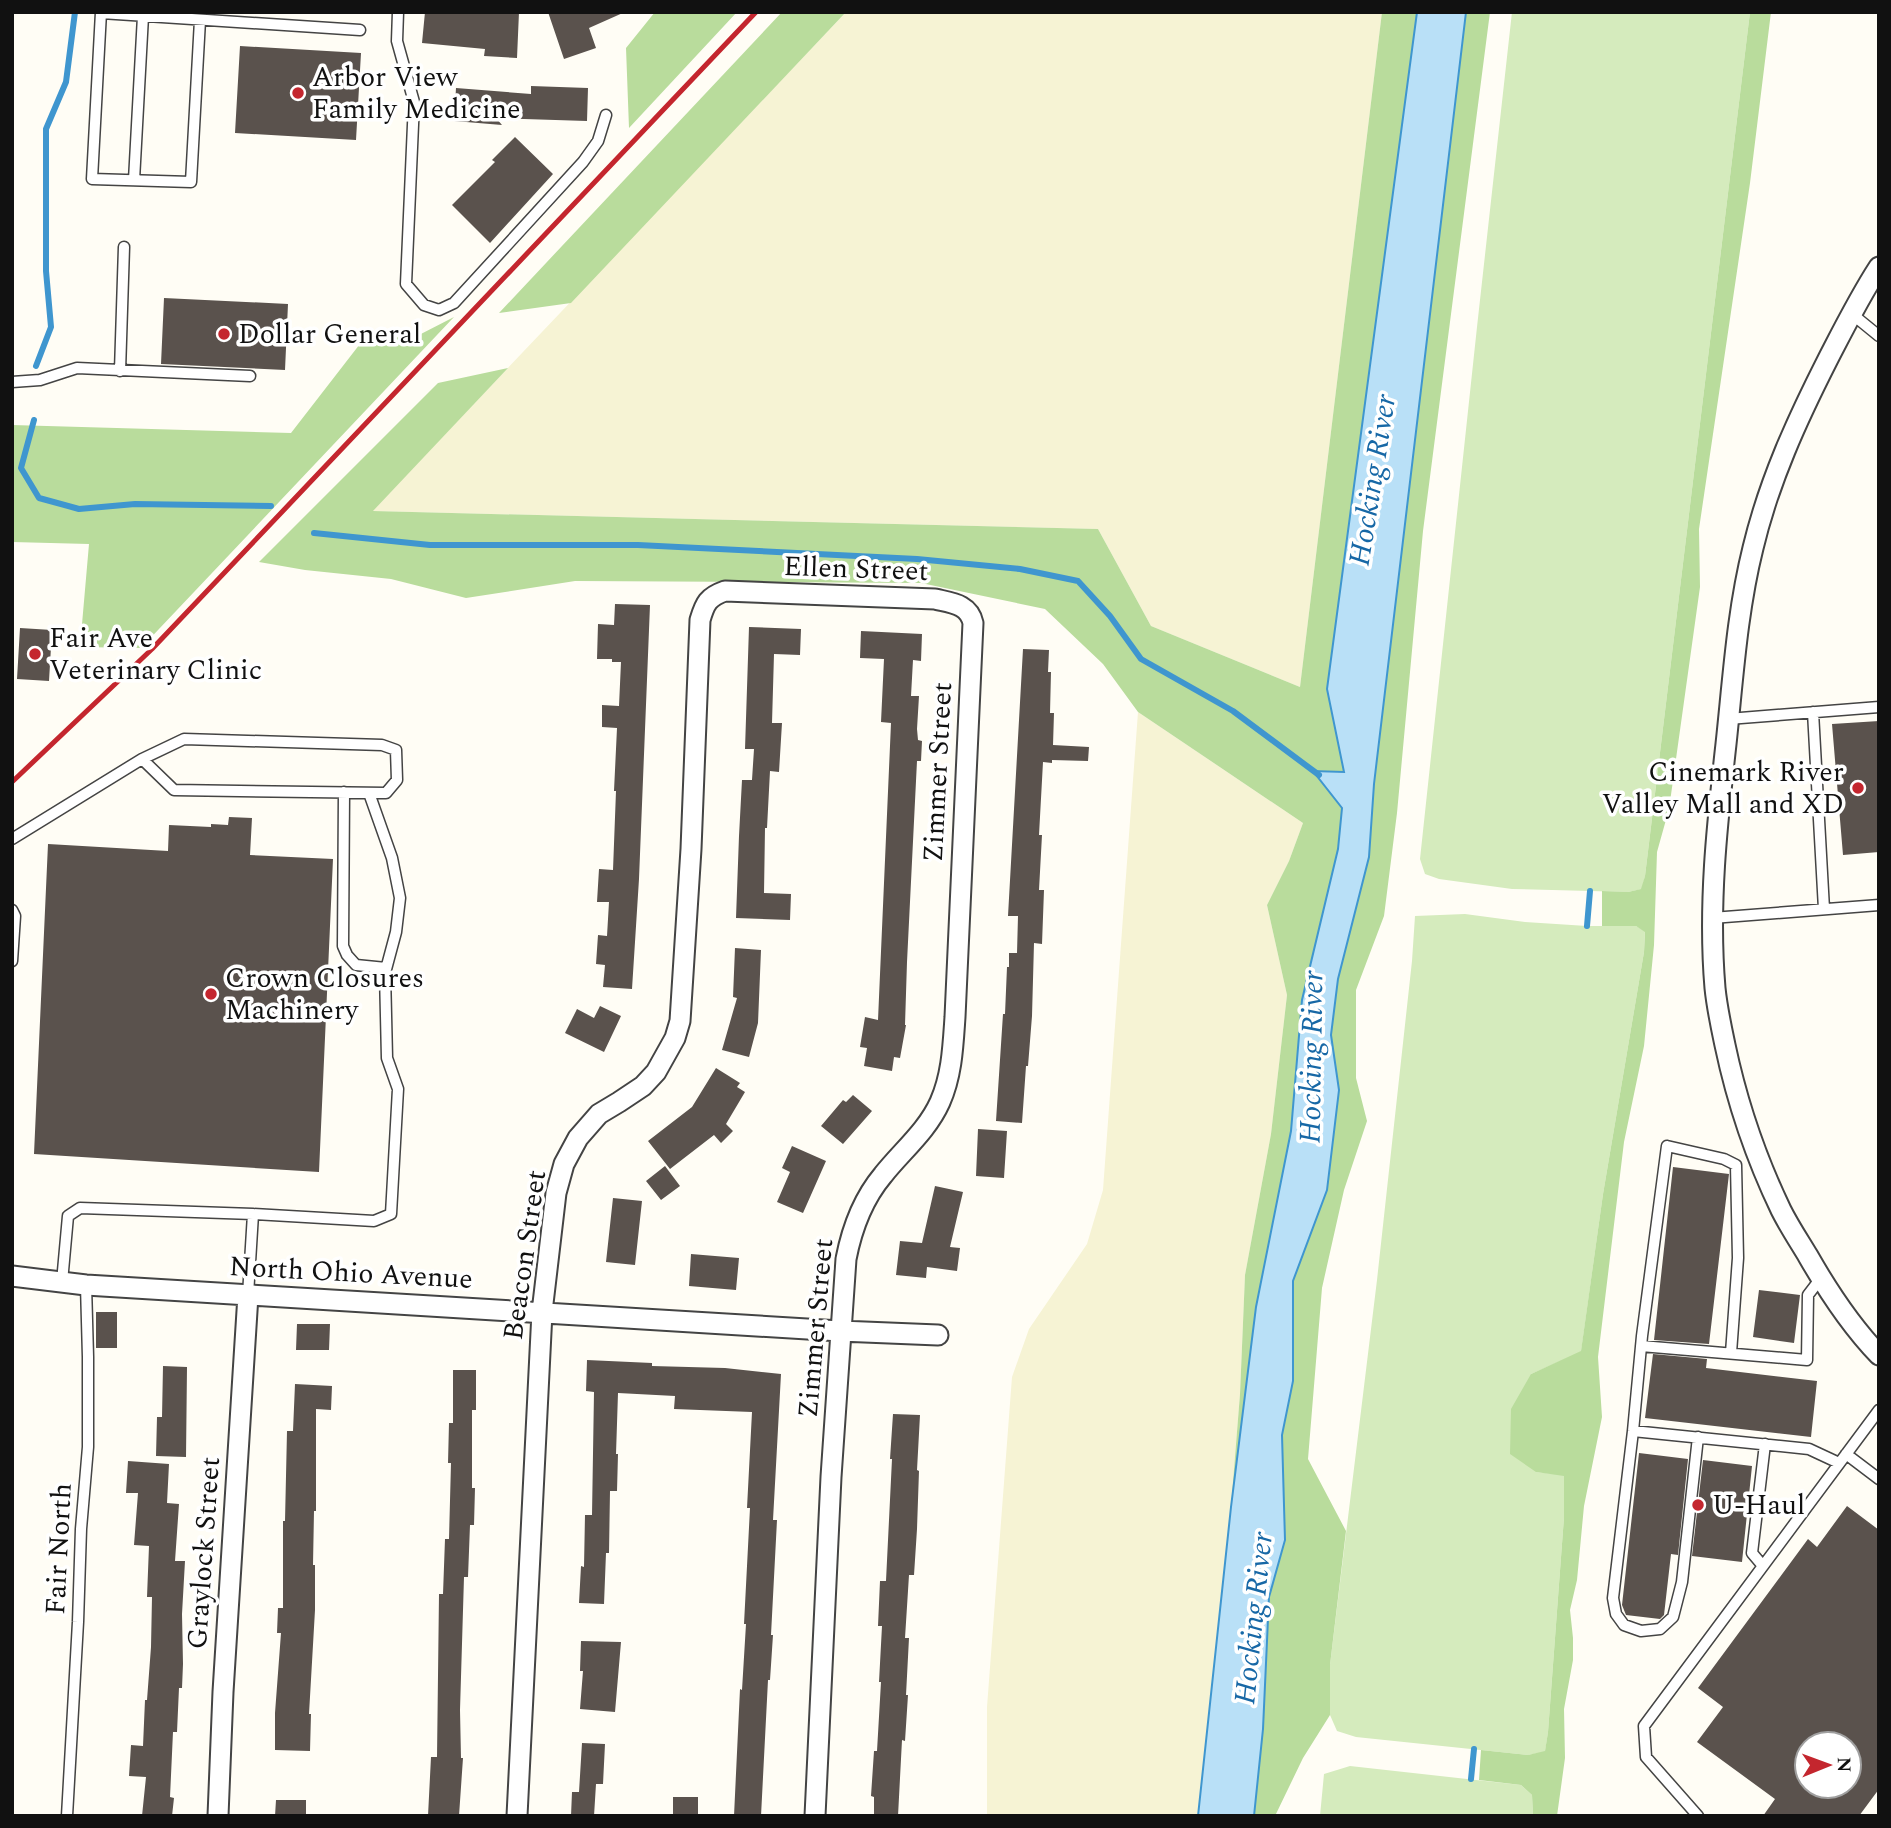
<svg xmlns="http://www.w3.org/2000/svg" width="1891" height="1828" viewBox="0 0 1891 1828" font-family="Spectral,serif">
<rect width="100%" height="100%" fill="#fffdf5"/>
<path fill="#f6f3d4" d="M846,12H1382L1300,687L1151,626L1098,529L372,511Z
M1138,712L1303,823L1289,861L1267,905L1287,995L1271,1134L1245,1275L1240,1394L1231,1507L1198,1816H987V1707L1012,1377L1029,1329L1087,1244L1103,1190Z"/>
<path fill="#d5ebbd" d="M1512,12H1750L1645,876L1642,889L1628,892L1512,889L1439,879L1425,874L1420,859L1477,327Z
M1465,914L1525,922L1587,926H1636L1645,931L1644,952L1603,1194L1581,1352L1531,1374L1536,1472L1564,1475V1517L1548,1732L1545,1752L1528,1755L1356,1737L1337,1731L1330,1715V1665L1377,1280L1412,961L1415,916Z
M1350,1766L1521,1785L1532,1795L1533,1816H1320L1324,1774Z"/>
<path fill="#b9dc9c" d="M655,12H737L629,128L626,48Z
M782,12H846L571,303L499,313Z
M1382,12H1490L1423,531L1397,813L1384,916L1356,990V1078L1367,1121L1344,1190L1322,1288L1308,1459L1346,1531L1330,1665V1715L1303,1758L1275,1816H1198L1231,1507L1240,1394L1245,1275L1271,1134L1287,995L1267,905L1289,861L1303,823L1138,712L1103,664L1045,609L921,583L575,581L466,598L391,579L305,570L259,562L438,383L508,368L373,511L1098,529L1151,626L1300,687Z
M1750,12H1771L1750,183L1699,529L1700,587L1669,809L1657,852L1654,945L1644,1046L1624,1142L1598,1357L1602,1417L1584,1506L1577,1580L1570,1610L1573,1638V1660L1564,1709L1565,1758L1557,1816H1533L1532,1795L1521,1785L1479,1780L1481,1750L1528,1755L1545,1751L1548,1732L1564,1517V1476L1536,1472L1510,1454L1511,1409L1531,1374L1581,1351L1603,1194L1644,952L1645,932L1636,926H1602V891L1628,892L1641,889L1645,876Z
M454,317L141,648L80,647L89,544L12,542V425L291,433L363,340L417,336Z"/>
<path fill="#b9e0f7" stroke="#3f96cf" stroke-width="2" d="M1417,12H1466L1374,784L1369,857L1338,979L1331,1035L1339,1090L1327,1190L1293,1281V1381L1282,1435L1285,1540L1269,1597L1263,1729L1254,1816H1198L1231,1507L1256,1307L1291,1131L1302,1000L1338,849L1342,808L1313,771L1344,772L1327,689Z"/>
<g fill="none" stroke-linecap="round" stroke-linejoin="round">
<path stroke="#3f96cf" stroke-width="6" d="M36,366L51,327L46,271V129L66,82L75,12
M34,420L21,468L39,498L79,509L135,504L271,506
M314,533L430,545H638L917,559L1020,569L1078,581L1110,616L1141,659L1233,711L1319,775
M1587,926L1590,891
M1471,1779L1474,1749"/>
</g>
<path fill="#5a524d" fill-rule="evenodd" d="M425,12H519L517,58L484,56L485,49L422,43Z
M548,12H625L589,28L596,48L564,59Z
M240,46L361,53L356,140L235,133Z
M531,86L588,88L587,121L496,118L502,125L454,121L456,88L531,94Z
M515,137L553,174L490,243L452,205L495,162L492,160Z
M164,298L288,304L285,370L161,364Z
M615,604L650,605L639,879L632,989L603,987L605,965L596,964L598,935L607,936L609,902H597L599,869L613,870L616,791H614L617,728L602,727V705L619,706L621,662H612V659H597L598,624L614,625Z
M749,627L801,629L800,655L774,654L772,723H782L779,772L770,771L767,828H765L764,893L791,894L790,920L736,918L739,836L742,780H752L754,749H745Z
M20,628L52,630L49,681L17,679Z
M861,631L922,634L921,661L913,660L911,696H919L917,729L918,740L922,741L921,761H917L916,781L907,962L905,1025H906L900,1058L894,1057L892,1071L864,1066L867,1048L860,1047L865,1017L878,1020L891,723L881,722L884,659L860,658Z
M1023,649L1049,650L1048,672H1051L1050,713H1054L1053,745L1089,747L1088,761L1052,760V763L1043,762L1039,835H1042L1039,890H1044L1042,944L1034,943L1032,1016L1028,1066H1026L1022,1123L996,1121L1003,1014H1005L1007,967H1009V953H1017L1018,916H1008Z
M1879,721V852L1843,855L1832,724Z
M229,817L252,818L250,855L333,859L319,1172L34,1154L48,844L168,851L169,825L211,827V824L228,825Z
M735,948L761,950L758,1023L749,1057L722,1050L737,998L733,997Z
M600,1006L621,1016L604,1052L565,1033L577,1009L594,1018Z
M716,1068L740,1083L737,1087L745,1092L726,1124L733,1131L721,1143L714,1135L670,1169L648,1141L692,1107Z
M853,1095L872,1111L843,1144L821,1126L843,1100L846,1102Z
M978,1129L1007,1131L1004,1178L976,1176Z
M792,1146L826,1161L803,1213L777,1202L790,1172L782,1168Z
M665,1166L680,1186L661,1200L646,1181Z
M1673,1167L1729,1174L1709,1344L1654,1340Z
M935,1186L963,1192L950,1247L960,1248L957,1271L927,1267L926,1278L896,1275L900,1241L922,1243Z
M613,1198L642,1201L635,1265L606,1262Z
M691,1254L739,1258L736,1290L689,1286Z
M1759,1290L1800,1295L1794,1343L1753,1337Z
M96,1312H117V1348H96Z
M297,1324H330L329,1350H296Z
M1653,1354L1707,1359L1706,1368L1817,1381L1811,1437L1645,1418Z
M587,1360L652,1363V1366L725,1368L781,1374L773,1520H777L771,1635H773L770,1680H768L761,1816H734L740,1689L742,1690L746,1624H744L750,1508H747L752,1412L674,1409L675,1396L618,1393L616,1454H618L617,1491H610L609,1553H606L604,1604L579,1603L581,1566L584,1567L585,1515H592L594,1392L586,1391Z
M163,1366L187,1367L186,1457L156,1456L157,1417H162Z
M453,1370H476V1410H472V1488H475L474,1525H470L468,1577H464L460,1710L461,1758H463L459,1816H428L431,1757H437L439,1594H443L445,1539H449L451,1463H448L449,1423H453Z
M295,1384L332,1386L331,1410L316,1409V1511H314L313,1565H315V1610L309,1714H311L310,1751L275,1750V1713L281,1633H277L278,1608H283V1521H285L287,1431H293Z
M893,1414L920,1415L917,1470L919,1471L917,1529L914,1575H909L905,1638H909L906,1695H908L905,1741L902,1740L898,1816H874V1797L871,1796L874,1751H877L881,1682H879L882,1626H878L880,1581H886L892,1459H890Z
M1639,1453L1688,1459L1678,1555L1671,1554L1664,1615L1660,1619L1626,1615L1622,1605Z
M1703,1460L1752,1466L1742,1562L1692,1556Z
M128,1461L169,1464L167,1503L179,1504L175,1561H185L182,1614L183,1664L182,1688H179L177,1732H173L170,1797L174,1798L172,1816H142L146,1777L129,1776L131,1745L143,1746L145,1700H147L151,1647L152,1597H147L149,1546L134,1545L138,1493H126Z
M1847,1506L1879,1530V1789L1859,1816H1763L1775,1799L1697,1742L1723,1707L1698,1688L1808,1539L1817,1547ZM1807,1744H1849V1786H1807Z
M581,1641L621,1642L615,1712L580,1709L583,1671H580Z
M582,1743L605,1744L603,1784H596L594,1816H571L572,1792H579Z
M673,1797H698V1816H673Z
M276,1800H306V1816H275Z"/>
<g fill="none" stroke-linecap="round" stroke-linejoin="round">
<defs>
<path id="service" d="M101,12L92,179L191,182L200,20
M398,12L397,41L414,102L406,284L424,305L439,310L454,303L583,162L598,141L606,115
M101,13L360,30
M134,180L143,16
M1852,314L1879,336
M120,371L124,247
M12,382L40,380L77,368L250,376
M1813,712L1824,909
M1728,719L1879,707
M344,792L343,946L347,955L356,965L386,968
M12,839L142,759L184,739L382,745L396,750L397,780L386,793L174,790L142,759
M12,910L15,916L12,961
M1712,918L1879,905
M62,1282L68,1216L80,1208L253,1214L374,1221L391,1214L398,1089L387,1058L385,973L396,932L400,898L392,858L369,793
M248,1295L253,1214
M1641,1346L1807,1360L1808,1295L1821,1278
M1633,1431L1809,1449L1839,1463
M1698,1437L1682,1582L1673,1617L1660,1629L1641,1631L1624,1625L1616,1614L1613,1598L1633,1431L1642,1336L1667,1146L1724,1159L1736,1165L1738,1258L1731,1353
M1846,1454L1879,1479
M1763,1566L1752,1553L1765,1444
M67,1816L78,1622L81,1529L88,1447V1357L86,1285
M1698,1816L1646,1757L1644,1726L1879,1410"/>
<path id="minor" d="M1879,267C1860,296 1844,328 1828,359C1797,420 1769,481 1753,548C1737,612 1733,679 1726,744C1717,825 1708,906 1715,988C1717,1008 1721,1026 1725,1045C1737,1102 1756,1158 1781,1210C1789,1226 1799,1241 1808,1256C1828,1291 1850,1325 1879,1355
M12,1276L86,1285L840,1331L938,1335
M218,1816L223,1692L248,1295
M517,1816L542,1312L556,1193L564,1164L578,1138L599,1114L619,1102L643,1086L656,1072L675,1038L680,1021L691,849L700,620C705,603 708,597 725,591L935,599C952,603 969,604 973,623L955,1017C953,1046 952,1075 940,1102C927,1131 902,1151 883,1175C862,1200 852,1228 846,1259L831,1477L815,1816"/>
</defs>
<use href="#service" stroke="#444" stroke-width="13"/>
<use href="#minor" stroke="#444" stroke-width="23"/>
<use href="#service" stroke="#fff" stroke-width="10"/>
<use href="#minor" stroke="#fff" stroke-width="19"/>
<path stroke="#c4262e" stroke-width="5" d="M12,782L152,649L756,12"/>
</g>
<g fill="#c4262e" stroke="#fff" stroke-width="2.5">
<circle cx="298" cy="93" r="7"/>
<circle cx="224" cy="334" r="7"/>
<circle cx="35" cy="654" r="7"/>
<circle cx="1858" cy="788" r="7"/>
<circle cx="211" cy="994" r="7"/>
<circle cx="1698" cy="1505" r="7"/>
</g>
<g text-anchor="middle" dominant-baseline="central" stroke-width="7" stroke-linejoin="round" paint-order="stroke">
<g font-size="28" fill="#111" stroke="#fff" text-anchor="start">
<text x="312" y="77">Arbor View<tspan x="312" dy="32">Family Medicine</tspan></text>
<text x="238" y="334">Dollar General</text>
<text x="49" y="638">Fair Ave<tspan x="49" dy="32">Veterinary Clinic</tspan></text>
<text x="1844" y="772" text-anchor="end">Cinemark River<tspan x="1844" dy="32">Valley Mall and XD</tspan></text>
<text x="225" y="978">Crown Closures<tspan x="225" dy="32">Machinery</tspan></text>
<text x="1712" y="1505">U-Haul</text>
</g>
<g font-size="28" fill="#111" stroke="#fff">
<text transform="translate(856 569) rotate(2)">Ellen Street</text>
<text transform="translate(938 772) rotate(-87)">Zimmer Street</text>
<text transform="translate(525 1255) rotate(-82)">Beacon Street</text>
<text transform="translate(351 1273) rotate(3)">North Ohio Avenue</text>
<text transform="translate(816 1328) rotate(-85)">Zimmer Street</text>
<text transform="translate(59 1549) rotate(-87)">Fair North</text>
<text transform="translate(204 1553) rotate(-86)">Graylock Street</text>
</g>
<g font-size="30" font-style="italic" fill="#1768a6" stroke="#fff">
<text transform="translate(1373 480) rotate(-81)">Hocking River</text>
<text transform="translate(1312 1057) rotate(-89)">Hocking River</text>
<text transform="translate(1254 1618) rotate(-84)">Hocking River</text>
</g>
</g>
<rect width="1891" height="1828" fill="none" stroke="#111111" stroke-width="28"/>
<g transform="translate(1828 1765) rotate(89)"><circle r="33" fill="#ffffff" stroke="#a0a0a0" stroke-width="2"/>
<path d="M0-5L12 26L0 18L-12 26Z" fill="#c4262e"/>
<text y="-10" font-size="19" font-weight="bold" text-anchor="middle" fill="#111111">N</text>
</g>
</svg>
